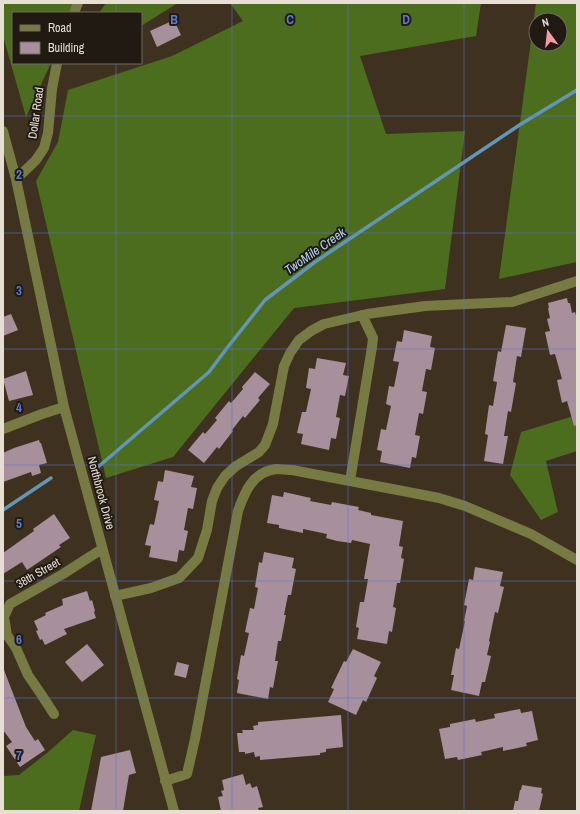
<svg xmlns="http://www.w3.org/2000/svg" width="580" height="814" viewBox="0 0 580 814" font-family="'Archivo Narrow',sans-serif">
<rect width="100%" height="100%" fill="#3e3120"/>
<path fill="#4c6c1e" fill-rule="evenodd" d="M3,3H79L74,13H13V63H51L26,117L3,36Z
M106,3H178L141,26V13H99Z
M230,3H481L476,36L360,56L386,134L465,131L445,289L294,308L173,457L106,478L36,181L58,142L68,90L172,56L243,21Z
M536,3H577V262L499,279ZM536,20H560V44H536Z
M577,415V451L546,461L558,512L541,520L510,475L521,432Z
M73,730L96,735L79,811H3V776L19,775L47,753Z"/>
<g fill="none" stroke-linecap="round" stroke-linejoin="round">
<path stroke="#6296b8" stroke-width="3.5" d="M98,467L209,372L227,348L265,300L315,262L521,124L577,90
M3,510L51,478"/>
</g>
<path fill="#a78f9c" d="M174,20L181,35L157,47L150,31Z
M567,298L568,303H570L572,313L575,312L577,319V425L574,426L567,401L562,403L557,380L562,379L555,354L550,355L545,332L550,331L547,319L550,318L548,308H549L548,303Z
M11,314L18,330L3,336V317Z
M506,325L526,328L521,357L517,356L513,382L516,383L511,412L508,411L504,436H508L503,464L484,461L488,435L485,434L489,405L493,406L497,382L493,381L498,351L501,352Z
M404,330L432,336L430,347L435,348L431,370L426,369L422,391L427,392L423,414L419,413L415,435L420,436L416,458L412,457L410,468L380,462L382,451L377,450L381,429L386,430L391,406L386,404L389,386L394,387L399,362L393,361L397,341L402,342Z
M317,358L346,363L343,375L349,376L345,396L340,395L336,417L340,418L336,439L331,438L329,450L301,444L303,434L297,433L302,412H306L311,389L306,388L309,368L315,369Z
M26,371L33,395L9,401L3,379Z
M255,372L270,384L258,398L260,400L245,418L243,416L232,430L233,431L219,449L217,447L204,463L188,450L203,432L205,434L217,420L215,418L229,401L231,403L243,389L242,387Z
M39,440L40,443H41L47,463L39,465L41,473L32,476L31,472L3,482V453L14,448Z
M165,470L194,476L191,487L197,488L193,509L188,508L184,530L188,531L184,551L179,550L177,562L149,557L151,546L145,545L150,524L154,525L159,501L154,500L158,481L163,482Z
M284,492L311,498L310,501L331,505L332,502L359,507L358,510L371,513V515L403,521L399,546L403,547L401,558L404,559L400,583H397L393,607L396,608L392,632L389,631L387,644L357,639L359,628L356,627L360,602H364L368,579H364L370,544L352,540L351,543L337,541L326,538L327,534L303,529V533L279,528V525L267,523L272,495L283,497Z
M54,514L70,538L59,545L61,547L27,570L22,562L3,574V553L34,531L33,529Z
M264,552L294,558L292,568L296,569L291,595H288L284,615H286L281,641H278L275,661H278L273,688L270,687L268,699L237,693L239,680L237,679L241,655L244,656L249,633L245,632L250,608L254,609L258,588L255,587L259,562L262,563Z
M475,567L503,572L500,586L504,587L498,613L495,612L489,641L490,642L487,655L491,656L485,682H482L479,696L451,690L454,675H451L456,648L459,649L465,621H464L467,606L464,605L469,579L473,580Z
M87,591L90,601L92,600L95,611L94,612L96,618L64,629L67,634L45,645L42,639L40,640L36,631L38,630L34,621L46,615L45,613L63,605L62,599Z
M87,644L104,665L82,682L65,662Z
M353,649L381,662L374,676L377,678L366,702L363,700L356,715L328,702L334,689L331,688L344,661L346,662Z
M177,662L189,665L186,678L174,675Z
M4,670L26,727L35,741L38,739L45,750L20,767L6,746L12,742L3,730V671Z
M520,709L521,713L532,711L538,740L526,743L527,746L503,751V747L481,752L482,755L458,760L457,757L445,759L439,729L450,727V724L475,719L476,722L495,718L494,714Z
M341,715L343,747L326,749V752L320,753V755L260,760V756L255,757L254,752L245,754V752H239L237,733H243L242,730H254L253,726L258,725V722Z
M130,750L136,773L129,775L123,811H91L101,757Z
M243,774L246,785L250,783L252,788L257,786L263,807L258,808L259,811H221L218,797L223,796L221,791L224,790L222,780Z
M522,785L542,788L541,793L543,794L539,811H513L515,801H518L520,790H521Z"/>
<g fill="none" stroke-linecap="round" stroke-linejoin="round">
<path stroke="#777a43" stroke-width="10" d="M74,13L78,3
M3,131L16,179L64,407L174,811
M16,179L36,160L44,148L48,133L52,89L57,63
M3,429L42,414L64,407
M350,481L372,347L373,338L362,315
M115,596L151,588L179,578L198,558L207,530L212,501L217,488L225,476L236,466L259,452L265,445L273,424L284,366L290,353L299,340L311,331L324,324L367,314L425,306L512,302L577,281
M54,714L41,694L28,675L16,648L7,635L4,617L10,604L63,574L102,549
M165,781L187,774L195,739L238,511C245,491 253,472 276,469C281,469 287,470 292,470L408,492L439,498L465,506L531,534L577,560"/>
</g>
<path fill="none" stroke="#5a7ad7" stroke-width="1" stroke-opacity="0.55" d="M116,3V13M232,3V811M348,3V811M464,3V811M116,63V811M3,116H577M3,233H577M3,349H577M3,465H577M3,581H577M3,698H577"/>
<g text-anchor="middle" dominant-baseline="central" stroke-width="4" stroke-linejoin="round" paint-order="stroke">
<g font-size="12" fill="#e7dfd4" stroke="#201a13">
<text transform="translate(36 113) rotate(-82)">Dollar Road</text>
<text transform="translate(101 493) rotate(75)">Northbrook Drive</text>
<text transform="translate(38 573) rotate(-30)">38th Street</text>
</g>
<g font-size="13" font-style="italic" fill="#b0d5f2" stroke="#201a13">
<text transform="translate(315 251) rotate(-35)">TwoMile Creek</text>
</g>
</g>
<g font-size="13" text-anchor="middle" font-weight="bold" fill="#5a7ad7" stroke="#201a13" stroke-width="4" stroke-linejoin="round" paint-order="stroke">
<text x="174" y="24">B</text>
<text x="290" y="24">C</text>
<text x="406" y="24">D</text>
<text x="19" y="179">2</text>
<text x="19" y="295">3</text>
<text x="19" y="412">4</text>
<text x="19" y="528">5</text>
<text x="19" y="644">6</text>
<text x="19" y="760">7</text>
</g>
<rect width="580" height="814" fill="none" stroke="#e7dfd4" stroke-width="8"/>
<rect x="12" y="12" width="130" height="52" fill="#201a13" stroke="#706960"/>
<rect x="20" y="25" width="20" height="6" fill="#777a43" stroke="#706960"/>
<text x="48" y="32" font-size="12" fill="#e7dfd4">Road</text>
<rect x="20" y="42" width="20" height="12" fill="#a78f9c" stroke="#706960"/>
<text x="48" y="52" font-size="12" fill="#e7dfd4">Building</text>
<g transform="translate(548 32) rotate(345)"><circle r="19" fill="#201a13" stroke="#706960"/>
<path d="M0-3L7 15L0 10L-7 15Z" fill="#f49aa5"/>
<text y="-6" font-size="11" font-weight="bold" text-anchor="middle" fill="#e7dfd4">N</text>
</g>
</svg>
